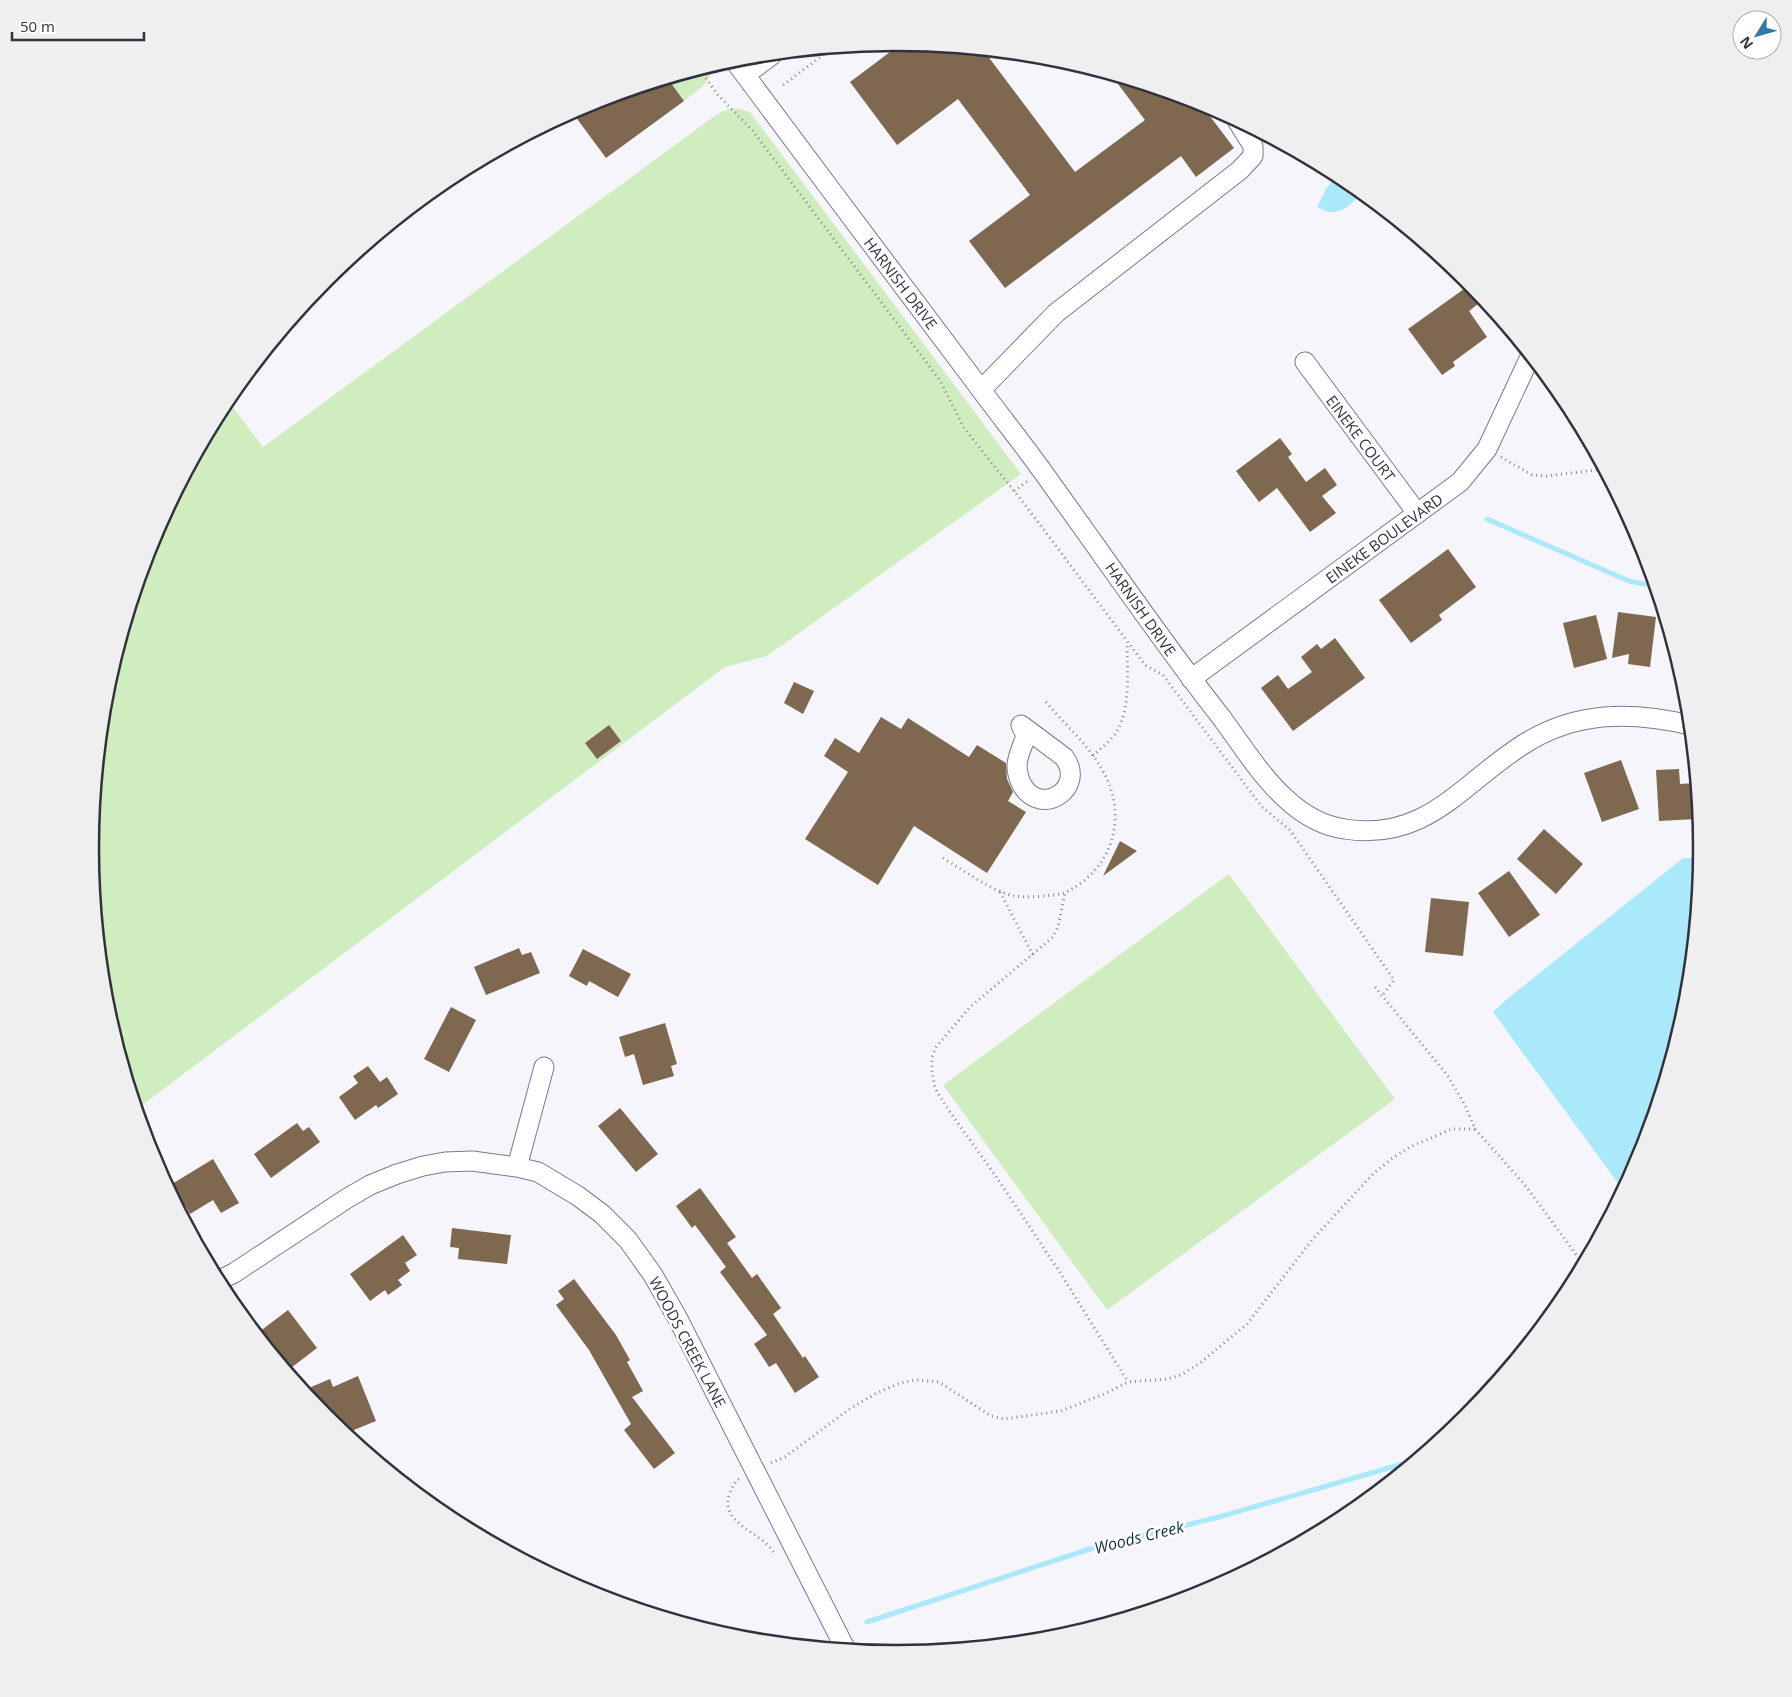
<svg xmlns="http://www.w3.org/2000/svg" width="1792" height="1697" viewBox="0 0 1792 1697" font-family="'Open Sans',sans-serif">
<rect width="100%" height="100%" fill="#f6f5fb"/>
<path fill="#d0edc0" d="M711,66C711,84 697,91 684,101L668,79Z
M728,109H740L750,112L1021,474L767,656L725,667L137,1109L105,1005L90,848L106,691L151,540L226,400L227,399L263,447L716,115Z
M1229,874L1395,1099L1107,1310L943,1085Z"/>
<path fill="#aae9fa" d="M1338,175L1361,193C1353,203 1344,213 1329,212C1326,212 1321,208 1317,207L1327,187Z
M1683,858H1701L1686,1006L1641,1157L1623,1190L1493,1012L1507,999Z"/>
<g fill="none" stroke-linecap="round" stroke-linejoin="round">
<path stroke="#aae9fa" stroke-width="5" d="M1487,519L1629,581L1655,586
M867,1622L1090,1549L1219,1517L1413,1461
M804,1645L814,1643"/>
</g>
<path fill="#7e6850" d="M902,43L984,51L1075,172L1145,120L1112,76L1200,103L1234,148L1196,177L1181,156L1005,288L969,241L1030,195L958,99L897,145L850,82Z
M668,79L684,101L606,158L572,112L588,104Z
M1471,284L1483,300L1469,311L1487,337L1453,362L1455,366L1442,375L1408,329Z
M1280,438L1292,454L1288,457L1306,482L1325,468L1337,485L1322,496L1336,513L1310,532L1277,488L1259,502L1236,471Z
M1448,549L1476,587L1439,615L1442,620L1411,643L1379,600Z
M1618,612L1656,617L1650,667L1628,664L1629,654L1612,658Z
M1596,615L1607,659L1574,668L1563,623Z
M1335,638L1365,678L1293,731L1261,688L1278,675L1288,689L1312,672L1301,657L1317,644L1321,649Z
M794,682L814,691L803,714L784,703Z
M881,717L901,729L908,718L969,757L977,745L1006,763L1007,779L1013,792L1008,801L1026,812L987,873L914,826L878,885L805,839L848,772L824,756L835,738L859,753Z
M609,725L621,741L597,759L585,743Z
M1621,760L1639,809L1602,822L1584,773Z
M1679,769L1680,784L1695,783L1697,819L1659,821L1656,770Z
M1544,829L1583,864L1556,894L1517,859Z
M1120,841L1137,851L1103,876Z
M1509,871L1540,915L1509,937L1478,893Z
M1431,898L1469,902L1463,956L1425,952Z
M519,948L522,955L531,952L540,973L486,995L474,967Z
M583,949L631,974L618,997L589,981L587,986L569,976Z
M451,1007L476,1020L449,1072L424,1059Z
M665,1023L677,1064L671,1066L674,1076L643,1085L634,1054L625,1057L619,1037Z
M368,1066L380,1082L387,1077L398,1094L378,1108L376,1105L355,1120L339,1097L358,1083L353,1076Z
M620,1108L658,1154L636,1172L598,1126Z
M297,1123L303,1131L309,1127L320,1142L271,1178L254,1154Z
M213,1159L239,1203L221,1213L213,1200L190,1214L172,1184Z
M700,1188L736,1237L727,1243L752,1278L757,1274L781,1308L773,1314L803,1358L805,1356L819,1377L795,1393L776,1363L769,1367L754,1344L767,1335L720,1272L726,1267L695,1225L692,1228L676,1206Z
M452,1228L511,1235L507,1264L458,1259L459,1248L450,1247Z
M403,1235L417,1255L405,1263L410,1271L398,1280L402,1285L388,1295L385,1290L370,1301L350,1274Z
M574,1279L616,1335L630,1360L627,1362L643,1391L632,1397L675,1453L654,1469L624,1430L631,1424L589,1350L556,1305L564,1299L558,1291Z
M288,1310L317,1348L287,1371L273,1354L275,1352L259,1332Z
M358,1376L376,1421L344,1434L322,1414L311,1387L330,1379L333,1387Z"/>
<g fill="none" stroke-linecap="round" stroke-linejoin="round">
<defs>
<path id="minor" d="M734,60C813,167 893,272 973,379C1000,416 1029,451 1055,489C1110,565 1163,643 1221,717C1241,744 1260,775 1285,798C1301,813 1322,826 1345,829C1427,842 1463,782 1524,744C1576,711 1632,711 1690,725
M745,75L772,55
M1305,362L1417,513
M981,390L1056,313L1240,170L1253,156V146L1238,122
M1191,679L1460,482L1487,449L1530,357
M1021,725L1064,757C1087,788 1041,818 1022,785C1019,779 1017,773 1017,766C1017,756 1023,745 1026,736Z
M517,1167L544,1067
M218,1281L234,1273L346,1199L370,1185L397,1174L423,1166L445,1162L472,1161L517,1167L538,1172L578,1196L602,1214L628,1240L653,1275L678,1319L846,1650"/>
</defs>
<use href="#minor" stroke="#7c7794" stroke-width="21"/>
<path stroke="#8c8a93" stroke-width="3" stroke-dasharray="1 4" stroke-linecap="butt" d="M700,70L718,95L753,131L939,379L964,428L1026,506L1145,665L1163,675L1262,807L1290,830L1394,980L1382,996
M783,85L831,49
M1501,457L1532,475L1547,476L1603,469
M1014,491L1029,480
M1046,702C1065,725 1090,746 1104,773C1123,808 1118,851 1087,878C1081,884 1073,888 1065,893L1058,927L1053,937L970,1007L936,1047L932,1057V1072L935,1088L945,1105L995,1175L1061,1274L1128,1382
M1093,756C1101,748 1112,740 1117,731C1131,708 1127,669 1127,643
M943,858C962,869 994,893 1015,896C1031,898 1049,896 1065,893
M1000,892L1033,955
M1375,987L1447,1075L1465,1105L1475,1129L1525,1185L1583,1264
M771,1463L785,1457L851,1408L875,1394L900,1383L916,1380L939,1382L991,1416L1004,1419L1061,1411L1104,1394L1128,1382L1167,1379L1181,1375L1200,1363L1247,1324L1312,1240L1373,1174L1391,1159L1410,1147L1452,1129H1475
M739,1479C733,1484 732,1488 729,1495C720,1524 762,1532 774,1553"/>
<use href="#minor" stroke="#fff" stroke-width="19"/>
</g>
<g text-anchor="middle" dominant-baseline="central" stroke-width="5" stroke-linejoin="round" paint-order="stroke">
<g font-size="15" fill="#33313d" stroke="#fff">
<text transform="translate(901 283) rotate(53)">HARNISH DRIVE</text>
<text transform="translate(1361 438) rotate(53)">EINEKE COURT</text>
<text transform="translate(1384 538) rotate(-36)">EINEKE BOULEVARD</text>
<text transform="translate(1141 609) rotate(55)">HARNISH DRIVE</text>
<text transform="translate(688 1342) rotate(62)">WOODS CREEK LANE</text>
</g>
<g font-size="16" font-style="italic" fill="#0c333c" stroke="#fff">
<text transform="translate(1139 1537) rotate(-14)">Woods Creek</text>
</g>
</g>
<path d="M0 0H1792V1697H0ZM99 848a797 797 0 1 1 1594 0a797 797 0 1 1-1594 0Z" fill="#efefef" fill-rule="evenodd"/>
<path fill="none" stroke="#33313d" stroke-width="2.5" d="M99 848a797 797 0 1 1 1594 0a797 797 0 1 1-1594 0Z"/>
<g transform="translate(1757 35) rotate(233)"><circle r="24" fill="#ffffff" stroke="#adadb1"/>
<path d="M0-4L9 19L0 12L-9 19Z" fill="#2f78ac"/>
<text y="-8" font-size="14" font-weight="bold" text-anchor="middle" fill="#33313d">N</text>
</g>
<path d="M12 32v8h132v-8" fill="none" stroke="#33313d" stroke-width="2.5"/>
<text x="20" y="32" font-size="15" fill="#33313d" stroke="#ffffff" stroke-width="4" paint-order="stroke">50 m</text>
</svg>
